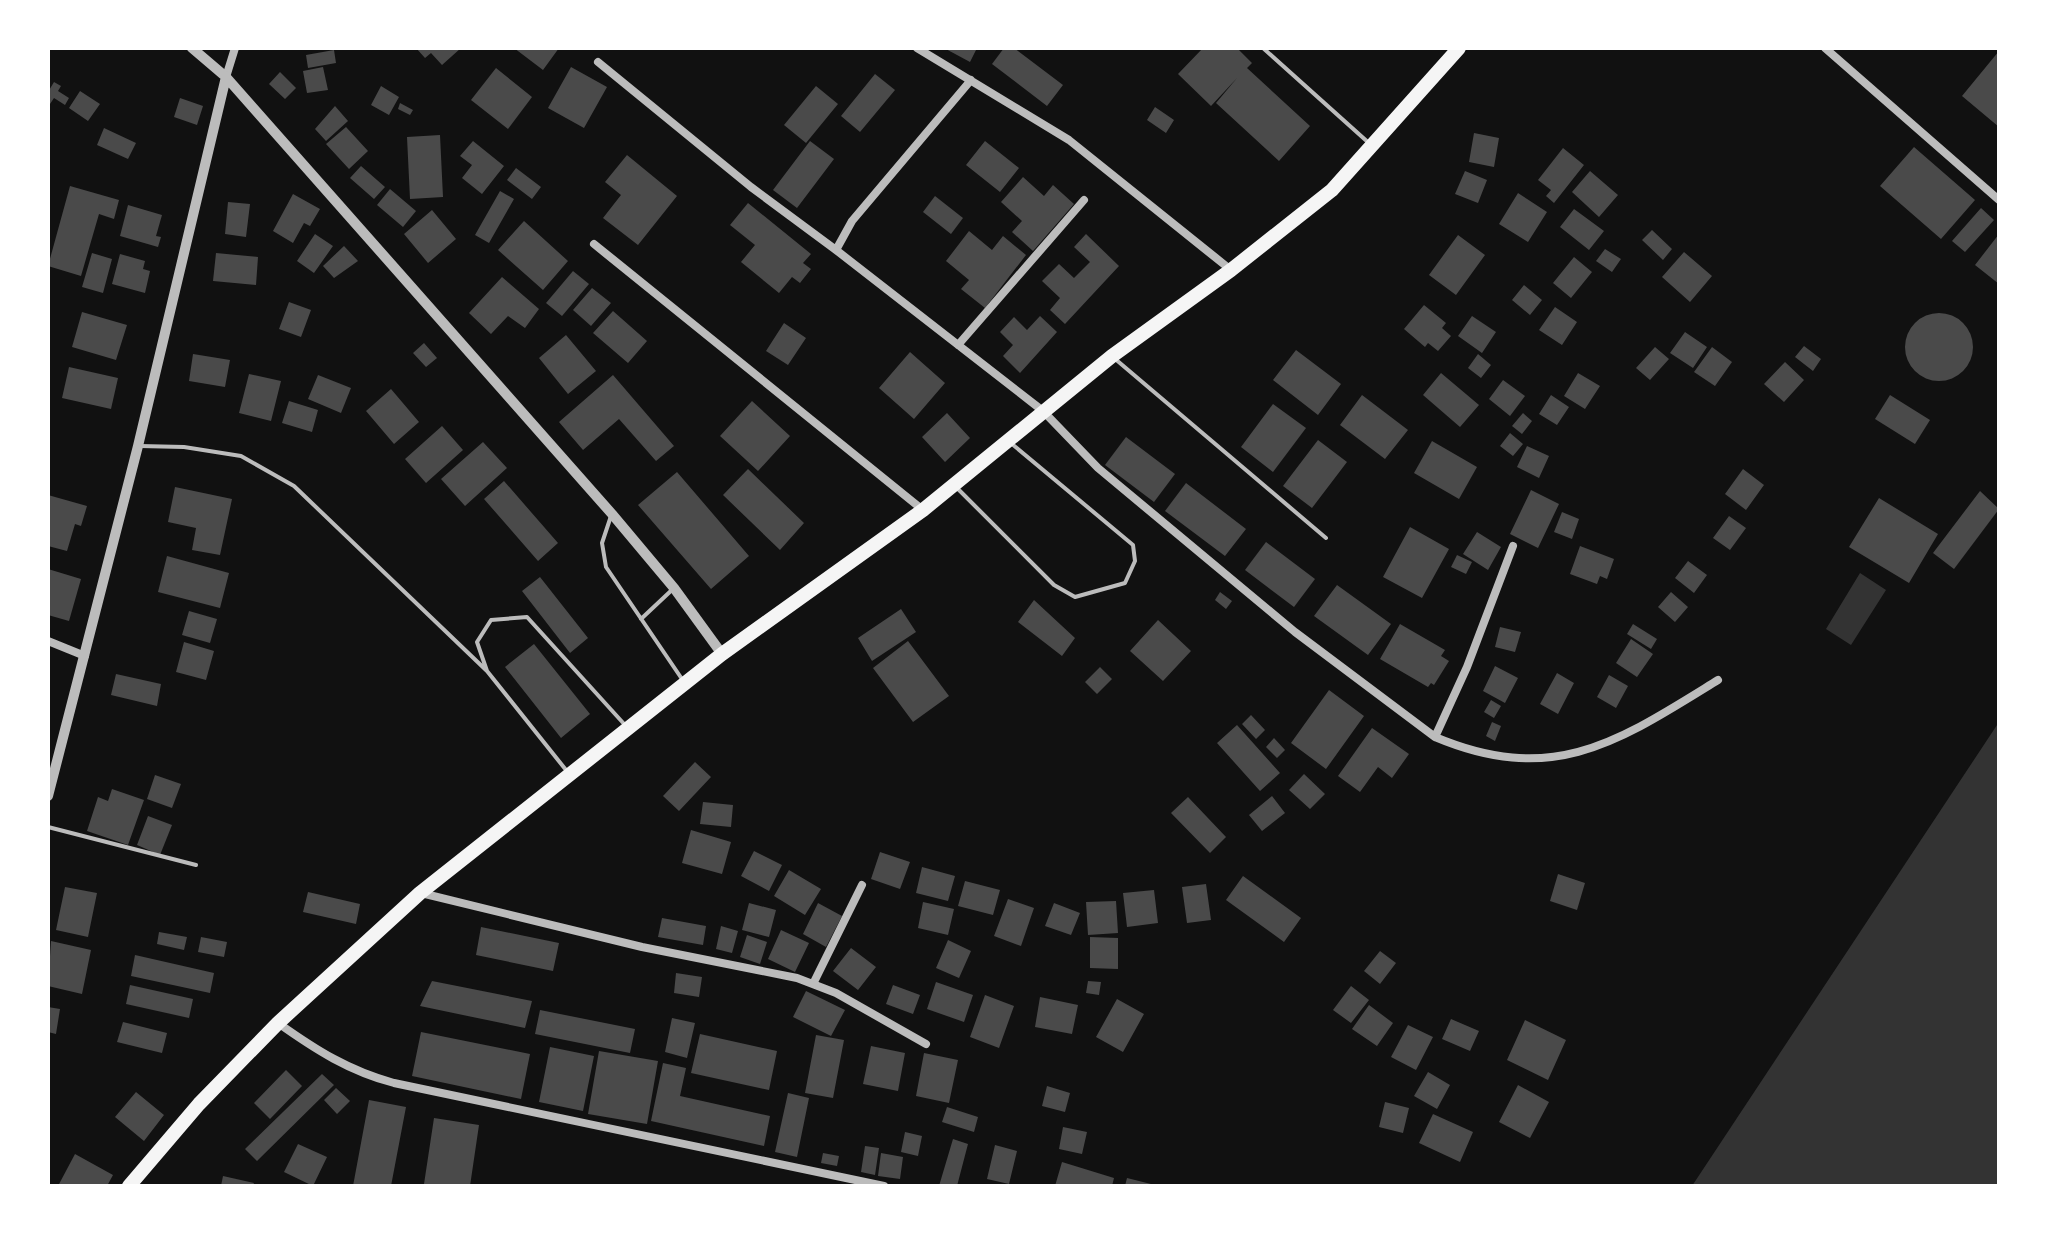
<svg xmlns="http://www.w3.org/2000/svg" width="2047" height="1234" viewBox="0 0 2047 1234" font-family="'Noto Sans',sans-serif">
<rect width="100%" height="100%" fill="#111"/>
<path fill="#333" d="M1860,573L1886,590L1851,645L1826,629Z
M1999,722V1186H1692Z"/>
<path fill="#4a4a4a" d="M416,48H461L442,65L431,53L425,58Z
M514,48H559L543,70Z
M944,48H977L970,62Z
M1004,48H1014L1063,85L1047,106L992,64Z
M1203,48H1237L1252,63L1247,68L1310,126L1279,161L1216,103L1237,78L1211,106L1178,74Z
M334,50L336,63L308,68L306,55Z
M1999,51V127L1962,96Z
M323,67L328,90L307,93L303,71Z
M571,67L607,87L584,128L548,108Z
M496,68L532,97L508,129L471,100Z
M280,72L296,88L285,99L269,84Z
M875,74L895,90L860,132L841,116Z
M54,82L61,86L58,91L69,98L65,105L54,98L48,107V92Z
M381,86L399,97L389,115L371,105Z
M816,86L838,104L806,143L784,125Z
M80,91L100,104L88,121L69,108Z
M180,98L203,106L197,125L174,117Z
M400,103L413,110L410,115L398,109Z
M335,106L348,121L326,141L315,129Z
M1155,107L1174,120L1166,133L1147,120Z
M346,127L368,151L349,169L326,144Z
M104,128L136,143L128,159L97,145Z
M1474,133L1499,138L1494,167L1469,162Z
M440,135L443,197L410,199L407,137Z
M473,141L504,166L482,194L462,178L472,165L460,156Z
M810,141L834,159L797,208L773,190Z
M985,141L1019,168L1000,192L966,165Z
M1914,147L1975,200L1941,239L1880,186Z
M1563,148L1584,165L1554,203L1546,196L1551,190L1538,180Z
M627,155L677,196L638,245L603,218L621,195L605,182Z
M361,166L385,187L374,199L350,178Z
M516,168L541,187L532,199L507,180Z
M1465,171L1487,180L1478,203L1455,194Z
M1590,171L1618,195L1599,217L1572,192Z
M1023,177L1044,196L1053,185L1074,204L1033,251L1012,232L1022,221L1001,202Z
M70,186L119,200L114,219L99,214L81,276L48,266Z
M390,189L416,211L403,227L377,205Z
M500,191L514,199L489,243L475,235Z
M1518,193L1547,212L1528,242L1499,224Z
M293,194L320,209L310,226L304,223L293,243L273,231Z
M935,196L963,218L951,234L923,212Z
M228,202L250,204L246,237L225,234Z
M748,203L811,254L803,263L811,269L800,283L792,277L779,293L741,262L755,245L730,225Z
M128,205L162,215L156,236L161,237L158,247L120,236Z
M1981,208L1994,220L1965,252L1952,241Z
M1574,209L1604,231L1589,250L1560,227Z
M432,210L456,239L428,263L404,234Z
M524,221L568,261L543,290L498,250Z
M1652,230L1672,249L1663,260L1642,240Z
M969,231L992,250L1003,236L1026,255L985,308L961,289L969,280L946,261Z
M315,234L333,246L314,273L297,261Z
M1086,234L1119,266L1065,324L1050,310L1060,298L1042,281L1059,264L1074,278L1090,262L1074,247Z
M1999,234V284L1975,265Z
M1458,235L1485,255L1456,295L1429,275Z
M344,246L358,261L334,278L323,266Z
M1605,249L1621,259L1612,272L1596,261Z
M1684,252L1712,276L1690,302L1662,277Z
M92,253L112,259L103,293L82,287Z
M216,253L258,257L256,285L213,281Z
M120,254L145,261L143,269L150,271L145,293L112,284Z
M1574,257L1592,272L1571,298L1553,283Z
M573,271L589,284L562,316L546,303Z
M502,277L539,309L525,328L508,316L491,334L469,313Z
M1524,285L1542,300L1530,315L1512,300Z
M592,288L611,303L591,326L573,310Z
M289,302L311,310L301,337L279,329Z
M1424,305L1446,323L1442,328L1451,336L1438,351L1428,343L1425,347L1404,329Z
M1555,307L1577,322L1562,345L1539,330Z
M613,311L647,341L628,363L593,333Z
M82,312L127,325L116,360L72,347Z
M1905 347a34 34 0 1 1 68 0a34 34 0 1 1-68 0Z
M1040,316L1057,332L1020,373L1003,356L1013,345L1000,332L1014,317L1027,330Z
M1472,316L1496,332L1482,353L1458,336Z
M784,323L806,338L788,365L766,351Z
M1685,332L1707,347L1693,368L1670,353Z
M566,335L596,371L568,394L539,358Z
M424,343L437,358L426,367L413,353Z
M1804,346L1821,359L1813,371L1795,357Z
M1655,347L1669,359L1650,380L1636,368Z
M1712,347L1732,362L1715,386L1694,372Z
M1296,350L1341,384L1318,415L1273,380Z
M910,352L945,383L914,419L879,388Z
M193,354L230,360L225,387L189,381Z
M1478,354L1491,365L1481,378L1468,368Z
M1785,362L1804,380L1784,402L1764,384Z
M69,367L118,378L111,409L62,398Z
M1441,373L1479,405L1460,427L1423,395Z
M1578,373L1600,386L1585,409L1564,396Z
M249,374L281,381L271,421L239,413Z
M318,375L351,388L341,413L308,399Z
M613,375L674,446L656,461L619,419L583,450L559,422Z
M1503,380L1525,396L1510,416L1489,399Z
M391,389L419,422L394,444L366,411Z
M1362,395L1408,430L1385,459L1340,425Z
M1551,395L1569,407L1557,425L1539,414Z
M1890,395L1930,420L1915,444L1875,419Z
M289,401L318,410L312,432L282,423Z
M752,401L790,436L758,471L720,436Z
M1273,404L1306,428L1273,472L1241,447Z
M947,413L970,438L945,462L922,437Z
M1523,413L1532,421L1522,434L1512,426Z
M442,426L463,450L426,483L405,459Z
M1510,433L1523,444L1513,456L1500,446Z
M1126,437L1175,474L1154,502L1105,465Z
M1318,440L1347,462L1312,508L1283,486Z
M1432,441L1477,467L1459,499L1414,473Z
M483,442L507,468L465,506L441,479Z
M1527,446L1549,456L1539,478L1517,467Z
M748,469L804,523L780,550L723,495Z
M1743,469L1764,485L1746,510L1725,494Z
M677,472L749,556L711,589L638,505Z
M504,481L558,543L538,561L484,499Z
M1186,483L1246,529L1225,556L1165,511Z
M175,487L232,499L220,555L192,550L196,528L168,522Z
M1531,490L1559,504L1538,548L1510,534Z
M1980,491L1999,509L1954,569L1933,553Z
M48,495L87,506L81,526L75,524L67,551L48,546Z
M1879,498L1938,534L1909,583L1849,547Z
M1562,512L1579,519L1572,539L1554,532Z
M1729,516L1746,528L1730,550L1713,538Z
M1410,527L1449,549L1422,598L1383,577Z
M1477,532L1501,547L1488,570L1463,554Z
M1266,542L1315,579L1294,607L1245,570Z
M1580,546L1614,559L1607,579L1600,576L1597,584L1570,574Z
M1457,555L1472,562L1466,574L1451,567Z
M167,556L229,573L220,608L158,592Z
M1688,561L1707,575L1694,593L1675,578Z
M48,569L81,579L69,621L48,615Z
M540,577L588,638L570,653L522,591Z
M1337,585L1391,624L1368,655L1314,616Z
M1220,592L1232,601L1226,609L1215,600Z
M1671,592L1688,607L1675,622L1658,607Z
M1034,600L1075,638L1062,656L1018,622Z
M901,609L916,632L872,661L858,638Z
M189,611L217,619L210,643L182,635Z
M1158,620L1191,651L1163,681L1130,651Z
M1400,624L1445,650L1441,656L1449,661L1434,685L1431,683L1428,687L1380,659Z
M1633,624L1657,639L1651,649L1627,634Z
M1500,627L1521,632L1515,652L1495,647Z
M1631,639L1653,654L1637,677L1616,663Z
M908,641L949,696L913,722L873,668Z
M184,642L214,651L206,680L176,672Z
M534,644L590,714L561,738L505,667Z
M1495,666L1518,678L1505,703L1483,691Z
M1100,667L1112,679L1097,694L1085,682Z
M1557,673L1574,683L1558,714L1540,704Z
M116,674L161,684L157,706L111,695Z
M1609,675L1628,686L1616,708L1597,697Z
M1329,690L1364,716L1326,769L1291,743Z
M1491,700L1501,706L1494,718L1484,712Z
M1251,715L1265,730L1256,739L1242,724Z
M1492,722L1501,726L1495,741L1486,736Z
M1237,725L1280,773L1260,791L1217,743Z
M1372,728L1409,754L1392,778L1378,767L1360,792L1338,776Z
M1274,738L1285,750L1277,758L1266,747Z
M695,762L711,777L679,811L663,796Z
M1304,774L1325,794L1310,809L1289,790Z
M155,775L181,784L172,808L147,799Z
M112,789L144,800L128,845L87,831L98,797L108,801Z
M1272,796L1285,813L1262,831L1249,815Z
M1188,797L1226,837L1210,853L1171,813Z
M703,802L733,805L731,827L700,824Z
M148,816L172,825L160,855L137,845Z
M691,830L731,842L722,874L682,863Z
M754,851L782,865L769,891L741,876Z
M880,852L910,862L900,889L871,879Z
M922,867L955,876L948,901L916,893Z
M789,870L821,889L805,915L774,896Z
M1558,874L1585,883L1577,910L1550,901Z
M1243,876L1301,918L1284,942L1226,900Z
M965,881L1000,890L993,915L958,906Z
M1206,884L1211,920L1187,923L1182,887Z
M65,887L97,893L88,937L56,930Z
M1154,890L1158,923L1127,927L1123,893Z
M308,892L360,904L356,924L303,912Z
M1008,899L1034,908L1021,946L994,936Z
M1116,901L1118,933L1088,935L1086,902Z
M923,902L954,909L948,935L918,928Z
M749,903L776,910L769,937L742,930Z
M818,903L842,916L826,947L803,934Z
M1054,903L1080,913L1071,935L1045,926Z
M662,918L706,926L703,945L658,937Z
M721,926L738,931L732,953L716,949Z
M481,927L559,943L553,971L476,955Z
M781,930L809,943L795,972L768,959Z
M159,932L187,937L184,950L157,944Z
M747,935L767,942L760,964L740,957Z
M201,937L227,942L224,957L198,952Z
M1090,937L1118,938V969L1090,968Z
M948,940L971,951L959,978L936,968Z
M51,941L91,950L82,994L48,986Z
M851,948L876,967L858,990L833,971Z
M1380,951L1396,963L1380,984L1364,971Z
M135,955L214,973L210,993L131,976Z
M676,973L702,977L699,997L674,993Z
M432,981L532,1001L525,1028L420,1006Z
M1088,981L1101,982L1099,995L1086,993Z
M936,982L973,995L964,1022L927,1009Z
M130,985L193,999L189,1018L126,1004Z
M893,985L920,995L913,1014L886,1004Z
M1351,986L1369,1000L1351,1023L1333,1010Z
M806,991L845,1010L831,1036L793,1017Z
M985,995L1014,1006L999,1048L970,1037Z
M1040,997L1078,1005L1072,1034L1035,1027Z
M1117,999L1144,1014L1123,1052L1096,1037Z
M1369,1005L1393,1023L1377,1046L1352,1029Z
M48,1007L60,1009L56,1034L48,1032Z
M540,1010L635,1029L630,1053L535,1034Z
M672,1018L695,1023L687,1058L665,1052Z
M1451,1019L1479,1031L1470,1051L1442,1039Z
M1525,1020L1566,1040L1548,1080L1507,1060Z
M123,1022L167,1033L162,1053L117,1042Z
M1408,1025L1433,1037L1416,1070L1391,1057Z
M421,1032L530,1054L521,1099L412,1076Z
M700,1034L777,1051L769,1090L691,1073Z
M816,1035L844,1040L833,1098L805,1093Z
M871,1046L905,1053L898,1091L863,1084Z
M550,1047L594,1056L583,1111L539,1102Z
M599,1051L658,1061L647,1124L588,1114Z
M924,1053L958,1060L949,1103L916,1096Z
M663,1063L686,1068L680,1096L770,1116L764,1146L651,1121Z
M286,1070L302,1086L270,1119L254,1103Z
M1428,1072L1450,1085L1437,1109L1414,1096Z
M322,1074L334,1085L257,1161L245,1149Z
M1518,1085L1549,1102L1530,1138L1499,1122Z
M1047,1086L1070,1093L1065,1112L1042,1106Z
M336,1088L350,1101L337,1114L324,1100Z
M136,1092L164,1115L144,1141L115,1117Z
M788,1093L809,1098L797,1157L775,1152Z
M369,1100L406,1107L391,1186H353Z
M1385,1102L1409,1108L1403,1133L1379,1127Z
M947,1107L978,1117L974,1132L942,1122Z
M1433,1114L1473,1132L1460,1162L1419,1143Z
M434,1118L479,1125L470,1186L424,1184Z
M1063,1127L1087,1132L1082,1154L1059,1149Z
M905,1132L922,1136L918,1156L901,1152Z
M953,1139L968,1144L957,1186H939Z
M298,1144L327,1157L313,1186L284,1172Z
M995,1145L1017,1151L1009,1184L987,1179Z
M865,1146L879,1148L875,1175L861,1172Z
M823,1153L839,1156L837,1166L821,1163Z
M881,1153L903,1157L900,1179L878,1176Z
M75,1154L113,1175L107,1186H58Z
M1062,1162L1114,1178L1112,1186H1055Z
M223,1176L254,1183L253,1186H221Z
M1127,1178L1155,1185V1186H1125Z"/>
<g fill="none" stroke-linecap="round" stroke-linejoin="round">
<path stroke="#bcbcbc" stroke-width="4" d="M1263,48L1370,144
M1114,358L1326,538
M140,446L184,447L241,456L294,486L487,671
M957,488L1054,585L1075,597L1125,583L1135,561L1133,545L1012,444
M611,516L602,543L606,567L684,682
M641,619L674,588
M566,770L487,671L477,642L491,620L527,617L625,725
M48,827L196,865"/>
<path stroke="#bcbcbc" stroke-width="8" d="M917,48L1069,140L1231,270
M1825,48L1999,200
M598,62L751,187L836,250
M226,77L235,48
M971,80L852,221L836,250L1043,411L1098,468L1295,632L1435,737C1554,787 1619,741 1718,680
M594,244L923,510
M958,345L1084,200
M48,641L85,656
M1435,737L1467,667L1513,546
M421,893L642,947L797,978L836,993L926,1044
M813,984L862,885
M278,1023C316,1050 349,1071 394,1083L884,1186"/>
<path stroke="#bcbcbc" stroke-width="10" d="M192,48L226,77L612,514L674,588L722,654
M48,796L138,446L226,77"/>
<path stroke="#f5f5f5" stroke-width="14" d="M129,1186L199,1104L278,1023L420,893L722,654L923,510L1112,356L1231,270L1332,190L1459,48"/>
</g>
<rect width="2047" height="1234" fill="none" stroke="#ffffff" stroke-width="100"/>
</svg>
